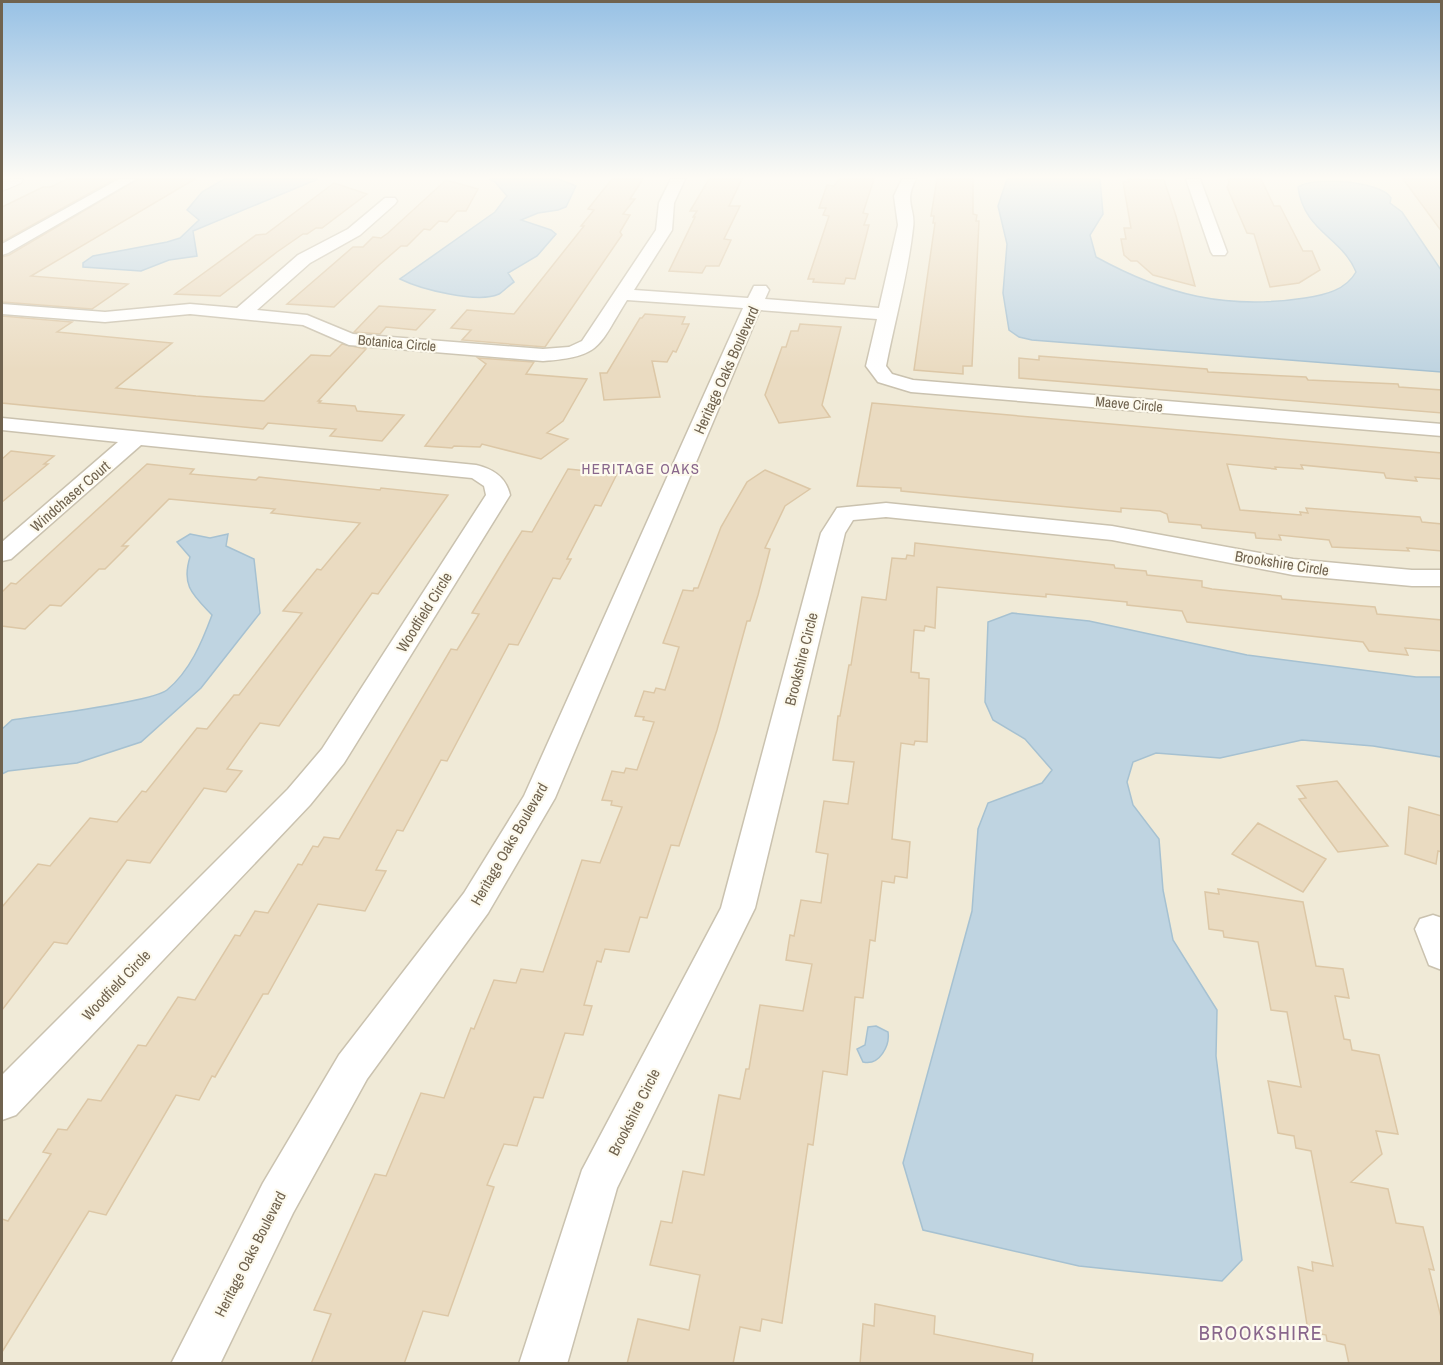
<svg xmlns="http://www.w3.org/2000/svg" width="1443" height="1365" viewBox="0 0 1443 1365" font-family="'Archivo Narrow',sans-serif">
<rect width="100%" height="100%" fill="#faf7e8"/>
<path fill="#f0ead7" d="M2,179H1441V1363H2Z"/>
<path fill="#bfd4e1" stroke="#a6c1d1" stroke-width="1.5" d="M224,179H318L193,231L197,256L169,260L141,271L83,267V263L93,256L167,242L180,238L199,220L187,210L202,192Z
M489,179H559L576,186L566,207L558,210L538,213L521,220L551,230L556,234L537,256L508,273L514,282C509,285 504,291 499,294C478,304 420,289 400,279L495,212L507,196L495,182Z
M1007,179H1100L1103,214L1090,235L1096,257C1165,295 1227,310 1305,298C1325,295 1346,290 1356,272C1342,237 1304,232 1298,187C1314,176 1381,181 1391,198L1390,203L1402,212L1441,270V372L1032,340L1019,337L1009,330L1003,293L1007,244L998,206Z
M190,534L210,538L228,534L226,546L254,559L260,613L201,688L141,742L77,763L8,771L2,774V729L12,720C38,716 152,702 167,690C190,671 202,642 212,615C193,595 181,586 190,557L177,542Z
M1012,613L1089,621L1247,655L1416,677H1441V757L1373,746L1302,740L1220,758L1156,753L1133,762L1127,782L1133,805L1159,839L1163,890L1173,940L1217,1010L1216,1056L1242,1260L1222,1281L1079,1266L923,1230L903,1163L972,911L978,829L988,803L1042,783L1052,770L1025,739L993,720L985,702L988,622Z
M876,1026L888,1032C890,1045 880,1066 863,1062L857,1049L865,1045L868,1027Z"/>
<path fill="#eadbc1" stroke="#dcc7a6" stroke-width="1.5" d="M67,179H115L2,242V207L43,187H51Z
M138,179H195L31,276L128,284L92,309L2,302V257L9,255Z
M612,179H643L630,199H635L623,214L630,215L620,232L622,235L545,347L462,340L471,330L451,328L467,310L514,314L584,226H581L594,210L588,209Z
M709,179H742L729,206H740L724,239L731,240L719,266H706L702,273L669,271L695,217H693L697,211H690Z
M839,179H874L863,213L868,214L864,225H869L855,279L846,278L844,284L813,282L814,279H808L829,216L823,215L826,208H819L827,185L834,186Z
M937,179H973V214L977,215L976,221H979L972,366H963V374L914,370L935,223H933L934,216H931Z
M1128,179L1164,180L1176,216L1195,286L1153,275L1137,261H1131L1124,255L1121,239H1126L1124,228H1131L1123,182H1129Z
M1228,179H1261L1274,206H1280L1303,251H1312L1320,270L1299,283L1270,287L1254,234L1247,233L1227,187L1229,183Z
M1403,179H1442V232Z
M446,180L478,189L466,211H457L447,222L439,221L430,230L424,229L407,246H401L379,265L334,307L287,304L353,247H363L373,237L381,238L388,233Z
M334,183L367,194L322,228H316L307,234H303L277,252L220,296L175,294L256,235L266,234Z
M379,306L435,310L416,330L386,327L380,334L354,332Z
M645,314L685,317L682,324H689L676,352L673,351L667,362L652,361L660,397L604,400L600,373H607L640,318H642Z
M2,316L72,322L57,332L172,343L116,388L196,396L264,401L311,355L330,356L342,344L366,349L318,401H321L319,403L355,406L357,411L404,415L382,441L330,436L336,429L268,423L263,429L2,403Z
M800,324L841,327L822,405L830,417L779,423L765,395L782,347H786L791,331H798Z
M1039,356L1207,369L1208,372L1306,377L1308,380L1398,384L1399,387L1442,390V413L1019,378V358L1039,360Z
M478,358L534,362L526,374L587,379L563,421L547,433L568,439L541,459L482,444L480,447L454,446L452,448L425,446L486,364Z
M872,403L1442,453V479L1415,477L1417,481L1386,478L1384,473L1301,465L1303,469L1275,467L1276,469L1227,464L1240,510L1301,515L1300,512L1308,513L1306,508L1420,517L1422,522L1442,524V551L1407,548L1409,551L1332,547L1329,540L1279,535L1281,540L1256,538L1255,533L1202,528L1201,525L1169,522L1167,514L1160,511L1121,508V512L901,491V488L857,486Z
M11,451L54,456L44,464H48L2,502V459Z
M147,464L194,469L190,474L256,480L259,477L380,490L381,488L448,495L378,594L372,593L279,726L260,723L227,769L242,771L226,792L204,788L150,863L127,860L67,944L54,942L2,1010V907L38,864L50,866L90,818L117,822L142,791L146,792L197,728L207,729L234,695H239L302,613L283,611L317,569L321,570L360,523L271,513L275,509L169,499L122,546H128L105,569H99L61,606L50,605L25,629L2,626V592L11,583L16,584Z
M568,469L617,474L601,506L595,505L567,559H571L560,579L553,578L518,645L509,644L447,761L441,760L403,831L397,830L376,870L386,871L365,911L318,904L268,994H263L215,1077L212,1076L199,1100L176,1095L106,1215L89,1211L2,1352V1219L8,1221L51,1154L43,1152L58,1129L67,1130L88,1099L101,1101L138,1045L146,1046L178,997L195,1000L235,935L240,936L255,911L268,913L298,864L302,865L313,846L318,847L324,837L339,839L451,649L457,650L479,614L472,613L509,552L522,531L532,532Z
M765,470L810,489L785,506L765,548L770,549L758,595L750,621H747L717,730L679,846L671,845L647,918L640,917L629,952L605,949L601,962L597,961L584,1005L592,1006L583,1035L565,1033L543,1098L534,1097L517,1146L504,1144L487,1185L494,1187L448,1316L423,1311L404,1364H311L331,1314L314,1310L375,1174L386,1176L421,1093L444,1098L471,1028L474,1029L494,980L516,983L521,969L543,972L582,860L600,863L622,807L611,805L612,801L602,800L612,771L624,773L626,768L637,770L654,722L643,720L644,717L635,716L644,691L654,693L656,688L665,690L679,647L663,643L683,590L693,591L694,588H698L721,527L747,482Z
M915,543L1114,565L1115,568L1146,571L1147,575L1202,581V587L1212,589L1281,596L1282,599L1375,607L1377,614L1442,620V651L1405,648L1408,655L1369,651L1363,642L1187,622L1182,611L1127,605V602L1046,594V597L937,587L935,628L925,626L924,631L914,630L911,672L919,673V678L929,679L927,742L915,741L914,745L901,743L896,794L892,839L910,842L907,878L895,876L894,883L882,881L875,941L870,940L863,998L855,997L847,1075L823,1071L813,1145L808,1144L782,1323L762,1319L760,1331L740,1327L733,1364H627L638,1319L689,1330L700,1275L650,1265L661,1221L672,1223L683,1171L704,1175L719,1095L740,1099L746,1069H749L760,1005L803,1011L812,964L786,960L790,935L794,936L801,900L821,903L828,854L816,852L824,801L848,804L854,762L833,760L838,716H840L849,665H851L862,597L886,600L892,558L906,559L907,555L914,556Z
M1337,781L1388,846L1338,852L1299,799L1306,798L1297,786Z
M1409,807L1442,816V852L1438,851L1436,864L1405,854Z
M1258,823L1326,859L1303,892L1232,854Z
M1218,889L1303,902L1316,966L1343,969L1349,998L1335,996L1344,1039L1350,1040L1352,1050L1379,1055L1398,1134L1376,1131L1382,1154L1351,1182L1388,1189L1396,1223L1423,1227L1434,1270L1429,1269L1442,1321V1364H1349L1345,1345L1327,1341L1326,1335L1308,1331L1298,1267L1313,1271L1312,1262L1333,1266L1311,1151L1296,1148L1294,1136L1278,1133L1268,1081L1301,1087L1287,1012L1271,1010L1258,942L1224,937L1223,931L1209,929L1205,892L1219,894Z
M875,1304L935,1316L934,1334L1033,1354L1032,1364H860L863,1324L874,1326Z"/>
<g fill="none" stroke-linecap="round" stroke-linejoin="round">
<defs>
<path id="minor" d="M119,179H136L8,253L2,255V244Z
M671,179H685L674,203L672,230L634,290L748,298L754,286H766L769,290L765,299L879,308L898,225L894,196L902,179H916C903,203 916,208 913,228C908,274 895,320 886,366L892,374L913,380L1442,424V436L911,392L878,382L866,366L877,319L760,310L555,798L488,913L367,1079L293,1213L220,1364H171L263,1183L339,1055L464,893L524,796L743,308L627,300C598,346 602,357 543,361L349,345L303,325L190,314L105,322L2,314V304L105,312L190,304L237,308L298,255L348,229L385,198H395L397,201L395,204L360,235L310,263L257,310L307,315L353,334L543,349L569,347L582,341L656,230L659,203Z
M1186,179H1200L1227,252L1225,255H1213L1211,252Z
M2,418L476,465C493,469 506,477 510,495L344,763L310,805L16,1115L2,1120V1075L288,789L322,749L486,495L484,486L472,478L141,445L11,559L2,561V542L118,442L2,430Z
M886,503L1112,526L1293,559L1412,570H1442V586H1412L1293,575L1112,540L886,517L853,520L845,533L755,908L617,1188L567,1364H519L582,1170L721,908L821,533L837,508Z
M1433,915L1442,918V970L1429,965L1415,929L1420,919Z"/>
<path id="tertiary" d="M23,179L21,183L2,191V180Z"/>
</defs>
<use href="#minor" stroke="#cac2af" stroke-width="3"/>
<use href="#tertiary" stroke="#cac2af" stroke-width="2"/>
<use href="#minor" fill="#fff" fill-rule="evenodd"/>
<use href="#tertiary" fill="#fff" fill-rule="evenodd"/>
</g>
<linearGradient id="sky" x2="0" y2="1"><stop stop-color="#97c1e5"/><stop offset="0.48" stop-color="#fdfbf5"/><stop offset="1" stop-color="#fdfbf5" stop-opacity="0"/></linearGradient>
<rect width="1443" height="370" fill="url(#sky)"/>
<g text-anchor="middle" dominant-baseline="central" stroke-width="4.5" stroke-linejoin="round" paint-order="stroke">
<g font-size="14" fill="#70634f" stroke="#fdfaee">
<text transform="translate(397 343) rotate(5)">Botanica Circle</text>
<text transform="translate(1129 404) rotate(5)">Maeve Circle</text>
</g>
<g font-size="15" fill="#70634f" stroke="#fdfaee">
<text transform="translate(726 370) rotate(-66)">Heritage Oaks Boulevard</text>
<text transform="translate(70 496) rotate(-41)">Windchaser Court</text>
<text transform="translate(1282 563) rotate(9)">Brookshire Circle</text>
<text transform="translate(424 612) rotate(-58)">Woodfield Circle</text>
<text transform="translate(801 659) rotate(-76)">Brookshire Circle</text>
<text transform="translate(509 844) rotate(-60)">Heritage Oaks Boulevard</text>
<text transform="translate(116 985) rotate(-46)">Woodfield Circle</text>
<text transform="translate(634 1112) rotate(-63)">Brookshire Circle</text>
<text transform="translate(250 1254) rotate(-63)">Heritage Oaks Boulevard</text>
</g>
<g font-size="15" letter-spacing="1.5" fill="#89678c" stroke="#fdfaee">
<text x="641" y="468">HERITAGE OAKS</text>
</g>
<g font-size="20" letter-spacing="1.5" fill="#89678c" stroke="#fdfaee">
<text x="1261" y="1332">BROOKSHIRE</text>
</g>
</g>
<rect width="1443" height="1365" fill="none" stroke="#70634f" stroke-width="6"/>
</svg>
